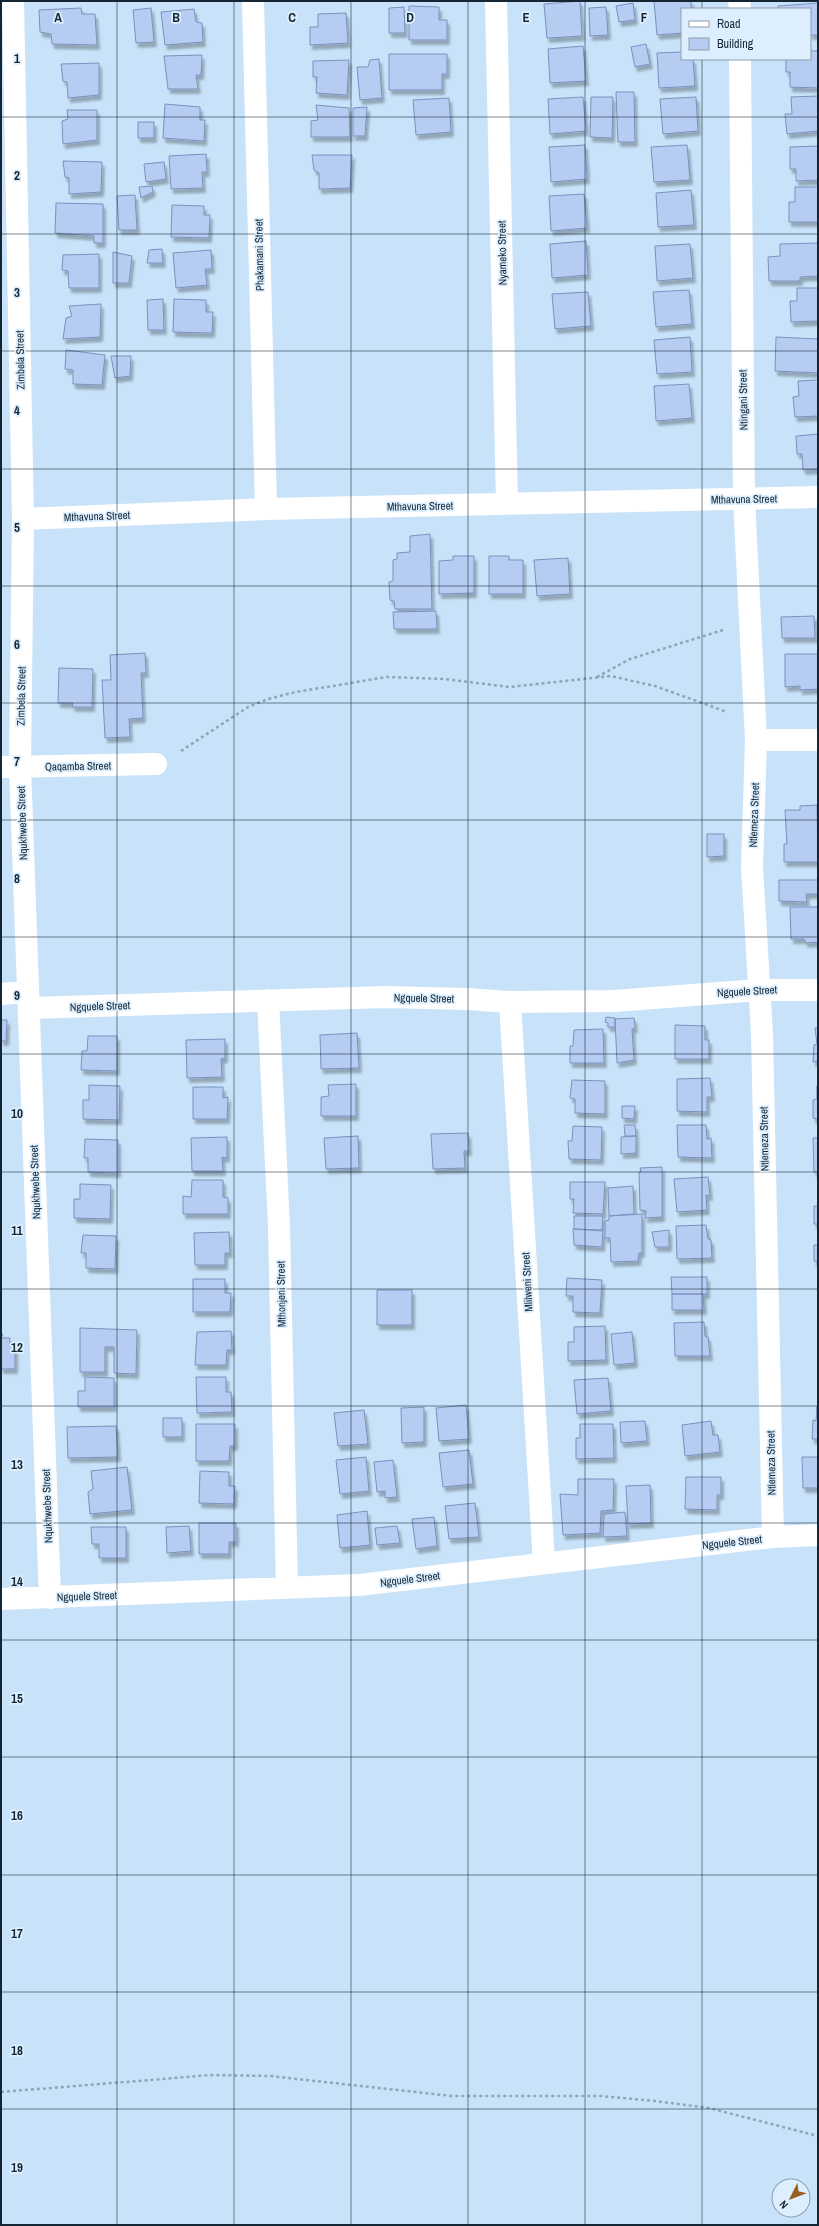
<svg xmlns="http://www.w3.org/2000/svg" width="819" height="2226" viewBox="0 0 819 2226" font-family="'Archivo Narrow',sans-serif">
<defs>
<filter id="shadow"><feDropShadow dx="2.5" dy="4.5" stdDeviation="1" flood-color="#0004"/></filter>
</defs>
<rect width="100%" height="100%" fill="#c8e3f9"/>
<path fill="#b6ccf3" stroke="#7a91bc" filter="url(#shadow)" d="M580,1L582,36L547,38L544,4Z
M654,1H691V9H682V33L657,35Z
M633,3L635,20L619,22L616,6Z
M818,3V35H810V9H778V6Z
M409,6L439,7V20H447V40H409Z
M404,7L405,33H389V8Z
M606,7L608,35L590,36L589,8Z
M81,8L82,14H95L97,45L52,44L51,34L40,32L39,10Z
M151,8L154,42L136,43L133,10Z
M194,9L196,22L202,23L203,42L165,45L161,12Z
M346,13L348,43L310,45V27H318V14Z
M646,44L650,64L635,67L631,47Z
M583,46L586,81L550,83L548,49Z
M810,51H818V88L790,87V72H786V59H810Z
M682,52V59H693L695,86L659,88L657,53Z
M389,54H447V74H442V90H389Z
M202,55L201,75H196L198,89H168L164,56Z
M379,59L382,98L360,100L357,67H368L370,60Z
M349,60L347,95L316,93L317,77H313V61Z
M99,63V95L68,98L67,82L63,81L61,64Z
M616,92H634L635,142H618Z
M818,96V131L787,134L785,114H792L791,97Z
M583,97L586,131L550,134L548,99Z
M591,97H613L612,138L590,137Z
M696,97L698,131L663,134L660,99Z
M449,98L451,132L416,135L413,100Z
M165,104L200,107V120H205L204,141L163,138Z
M316,105L349,108L350,137H311V121L318,120Z
M367,107L365,136H353V108Z
M67,110H97V140L63,144L62,121L68,119Z
M138,122H154V138H138Z
M585,145L587,179L551,182L549,147Z
M687,145L690,180L654,182L651,147Z
M818,146V180L796,181V169H790V147Z
M206,154L207,172H202L203,188L171,189L169,156Z
M312,155H352L350,188L319,189V173L314,170Z
M63,161L102,162L101,192L69,194V178L65,177Z
M164,162L166,179L146,182L144,164Z
M152,186L153,192L141,198L139,187Z
M795,187H818V222H789V202H795Z
M691,190L694,225L658,227L656,193Z
M584,194L587,228L551,231L549,196Z
M135,195L137,230H119L117,196Z
M56,203L103,204V243H94V236L55,233Z
M172,205L204,206V215H210L209,238L171,237Z
M586,241L588,275L552,278L550,244Z
M818,243V276L800,277V281H769L768,257L780,256V244Z
M690,244L693,278L657,281L655,246Z
M162,249L163,263H147L149,250Z
M211,250L212,269H205L207,285L176,288L173,253Z
M113,252L132,256L129,283H113Z
M99,254V288H69L68,271L62,270L63,255Z
M797,288H818V321L791,322L790,301H797Z
M689,290L692,324L656,327L653,292Z
M588,292L591,326L555,329L552,294Z
M163,299L164,330H148L147,300Z
M174,299L206,300V312H213L212,333L173,332Z
M101,304L100,337L63,339L66,318L72,316L69,306Z
M690,337L692,372L657,374L654,340Z
M776,337L818,339V373L775,371Z
M66,350L105,355L102,385L73,384V370L65,369Z
M111,356H131L130,376L115,378Z
M818,380V416L795,417L793,397L799,396L798,381Z
M689,384L692,418L656,421L654,386Z
M818,434V469L803,470L802,454H797L796,436Z
M430,534L432,609H395L394,601L390,600L389,582L393,581V560L397,559V553L410,552V536Z
M453,556H474V593L439,594V561L453,560Z
M489,556H509V560H523V594H489Z
M568,558L570,594L537,596L534,560Z
M436,611L437,629H394L393,612Z
M814,616L815,638H782L781,617Z
M145,653L146,673H141L143,718L129,719L130,737L105,738L102,680H111L110,655Z
M785,654H818V689L800,690V686L785,687Z
M59,668L93,669L92,707H72L73,703H58Z
M817,805L818,862H784V844H787L785,810H800V806Z
M707,834H724V856L707,857Z
M779,880H818V894H806L807,902L779,901Z
M790,907H818V942L806,943L804,939H791Z
M606,1017L615,1018V1027H608V1023L605,1022Z
M634,1018L635,1028L632,1029L634,1060L617,1063L615,1019Z
M1,1020H7L6,1041H1Z
M675,1025L705,1026V1040H709V1059H675Z
M815,1028H818V1061L813,1062L814,1045L817,1044Z
M603,1029L604,1063H570V1046H573L574,1030Z
M357,1033L359,1068L321,1069L320,1035Z
M88,1036H117V1071L81,1070L82,1051H87Z
M225,1039V1058L221,1059L222,1077L187,1078L186,1040Z
M710,1078L712,1097H707V1112L677,1111V1079Z
M572,1080L605,1081V1114L575,1113V1099L570,1098Z
M356,1084V1116H321V1097L329,1096L328,1085Z
M89,1085L120,1086L119,1120L83,1119V1100H89Z
M817,1086L818,1119L813,1118V1100L817,1099Z
M193,1087H223V1098L228,1097L227,1119H193Z
M622,1106H635L634,1119L622,1118Z
M624,1125H635L636,1136H625Z
M677,1125H706L707,1139L711,1138L712,1158L678,1157Z
M573,1126L602,1127L601,1160L569,1159L568,1141H572Z
M468,1133L469,1151H464L465,1168L433,1169L431,1134Z
M358,1136L359,1168L326,1169L324,1138Z
M636,1136V1153L621,1154V1137Z
M227,1137V1158L222,1157L223,1171H192L191,1138Z
M813,1138H818V1172H814Z
M85,1139L118,1140V1173L88,1172V1158H84Z
M662,1167V1217L645,1218L646,1211L640,1210L639,1172H641L640,1168Z
M708,1177L710,1196L706,1195L707,1210L677,1212L674,1179Z
M192,1180H223V1197L228,1198V1214H183V1196L191,1197Z
M570,1182H605L603,1214L573,1213L574,1199H570Z
M80,1184L111,1185L110,1219L74,1218V1199H80Z
M633,1186L634,1214L609,1216L608,1188Z
M818,1191V1224H814V1206H818Z
M642,1214V1253H639L638,1261L611,1262L610,1238H605V1221L609,1220V1216Z
M574,1216H603L602,1230L574,1229Z
M706,1225L708,1239L711,1240L712,1258L677,1259L676,1226Z
M573,1229L603,1231L602,1247L574,1245Z
M669,1230V1247H655L652,1232Z
M229,1232L230,1253H225V1265H195L194,1233Z
M83,1235L116,1236L115,1269L86,1268V1253H81Z
M814,1245H818V1261H814Z
M671,1277H707V1294H672Z
M567,1278L602,1280L600,1313L573,1312V1296H566Z
M193,1279H225V1293H231L230,1312H193Z
M377,1290H412V1325H377Z
M672,1294H703L704,1310H672Z
M704,1322L705,1336L708,1337L710,1356H675L674,1323Z
M605,1326L606,1360L568,1361V1342H574V1327Z
M80,1328L137,1330L136,1374L114,1373V1347H105V1372H80Z
M231,1331L232,1350H227L226,1365H195L197,1332Z
M632,1332L635,1363L614,1365L611,1334Z
M1,1334H3L1,1338H10V1344H15V1369H1Z
M85,1377L114,1378V1407H78V1391H85Z
M196,1377H226V1392H231L232,1412L197,1413Z
M608,1378L611,1411L577,1414L574,1380Z
M466,1405L469,1439L439,1441L436,1408Z
M817,1406L818,1439H812L813,1420L816,1421Z
M424,1407V1442L402,1443L401,1408Z
M364,1410L368,1444L338,1446L334,1413Z
M163,1418H182V1437H163Z
M645,1421L647,1441L621,1443L620,1422Z
M711,1421L713,1435H718L720,1452L685,1456L682,1425Z
M196,1424H235V1446H230L229,1461H196Z
M580,1424H613L614,1458L576,1459V1438H580Z
M116,1426L118,1457L68,1458L67,1427Z
M469,1450L473,1484L443,1487L439,1453Z
M366,1457L369,1491L340,1494L336,1460Z
M802,1457H818V1488H803Z
M393,1460L397,1497L385,1498V1491L377,1492L374,1462Z
M127,1467L132,1510L90,1514L88,1492L93,1489L91,1471Z
M200,1471L229,1472V1486H235L234,1504L199,1503Z
M686,1477H721V1495H717V1510L685,1509Z
M578,1479H614L613,1510L601,1511L600,1533L563,1535L560,1494L578,1495Z
M650,1485L651,1523L628,1524L626,1486Z
M475,1503L479,1537L449,1539L445,1506Z
M367,1511L370,1545L340,1548L337,1515Z
M625,1512L627,1536L603,1537L604,1514Z
M434,1517L437,1546L416,1549L412,1519Z
M199,1523H236V1542H229V1554H199Z
M189,1526L191,1551L167,1553L166,1527Z
M397,1526L400,1543L377,1545L375,1528Z
M91,1527H126V1558H99V1544H92Z"/>
<g fill="none" stroke-linecap="round" stroke-linejoin="round">
<path stroke="#8da5b8" stroke-width="2.5" stroke-dasharray="3 3" stroke-linecap="butt" d="M597,677L630,659L723,630
M181,751L248,707L268,699L296,692L387,677L445,679L509,687L611,676L655,686L727,712
M1,2092L212,2075L270,2076L452,2096H601L655,2101L709,2108L818,2136"/>
<path stroke="#fff" stroke-width="22" d="M13,1L23,519L20,767L50,1598
M253,1L266,509
M496,1L507,504
M739,1L740,9
M740,59L744,499L756,740L752,867L762,1034L773,1537
M23,519L266,509L818,497
M756,740H818
M1,767L156,764
M1,994L28,992
M268,1000L279,1226L287,1588
M510,1002L544,1563
M29,1008L387,997L466,999L510,1002L614,1001L759,990H818
M1,1599L359,1585L773,1537L818,1535"/>
</g>
<path fill="none" stroke="#142634" stroke-width="1" stroke-opacity="0.55" d="M117,1V2225M234,1V2225M351,1V2225M468,1V2225M585,1V2225M702,1V9M702,59V2225M1,117H818M1,234H818M1,351H818M1,469H818M1,586H818M1,703H818M1,820H818M1,937H818M1,1054H818M1,1172H818M1,1289H818M1,1406H818M1,1523H818M1,1640H818M1,1757H818M1,1875H818M1,1992H818M1,2109H818"/>
<g text-anchor="middle" dominant-baseline="central" stroke-width="3.5" stroke-linejoin="round" paint-order="stroke">
<g font-size="11" fill="#142634" stroke="#ddeffe">
<text transform="translate(502 253) rotate(-91)">Nyameko Street</text>
<text transform="translate(259 255) rotate(-91)">Phakamani Street</text>
<text transform="translate(20 360) rotate(-91)">Zimbela Street</text>
<text transform="translate(743 400) rotate(-91)">Ntingani Street</text>
<text transform="translate(744 499) rotate(-1)">Mthavuna Street</text>
<text transform="translate(420 506) rotate(-1)">Mthavuna Street</text>
<text transform="translate(97 516) rotate(-2)">Mthavuna Street</text>
<text transform="translate(21 696) rotate(-89)">Zimbela Street</text>
<text transform="translate(78 766) rotate(-1)">Qaqamba Street</text>
<text transform="translate(754 815) rotate(-88)">Ntlemeza Street</text>
<text transform="translate(22 823) rotate(-92)">Nqukhwebe Street</text>
<text transform="translate(747 991) rotate(-3)">Ngquele Street</text>
<text transform="translate(424 998) rotate(1)">Ngquele Street</text>
<text transform="translate(100 1006) rotate(-2)">Ngquele Street</text>
<text transform="translate(764 1139) rotate(-91)">Ntlemeza Street</text>
<text transform="translate(35 1182) rotate(-92)">Nqukhwebe Street</text>
<text transform="translate(527 1282) rotate(-93)">Mlilweni Street</text>
<text transform="translate(281 1294) rotate(-91)">Mthonjeni Street</text>
<text transform="translate(771 1463) rotate(-91)">Ntlemeza Street</text>
<text transform="translate(47 1506) rotate(-92)">Nqukhwebe Street</text>
<text transform="translate(732 1542) rotate(-6)">Ngquele Street</text>
<text transform="translate(410 1579) rotate(-7)">Ngquele Street</text>
<text transform="translate(87 1596) rotate(-2)">Ngquele Street</text>
</g>
</g>
<g font-size="13" text-anchor="middle" font-weight="bold" fill="#142634" stroke="#ddeffe" stroke-width="3.5" stroke-linejoin="round" paint-order="stroke">
<text x="58" y="22">A</text>
<text x="176" y="22">B</text>
<text x="292" y="22">C</text>
<text x="410" y="22">D</text>
<text x="526" y="22">E</text>
<text x="644" y="22">F</text>
<text x="17" y="63">1</text>
<text x="17" y="180">2</text>
<text x="17" y="297">3</text>
<text x="17" y="415">4</text>
<text x="17" y="532">5</text>
<text x="17" y="649">6</text>
<text x="17" y="766">7</text>
<text x="17" y="883">8</text>
<text x="17" y="1000">9</text>
<text x="17" y="1118">10</text>
<text x="17" y="1235">11</text>
<text x="17" y="1352">12</text>
<text x="17" y="1469">13</text>
<text x="17" y="1586">14</text>
<text x="17" y="1703">15</text>
<text x="17" y="1820">16</text>
<text x="17" y="1938">17</text>
<text x="17" y="2055">18</text>
<text x="17" y="2172">19</text>
</g>
<rect width="819" height="2226" fill="none" stroke="#142634" stroke-width="4"/>
<rect x="681" y="8" width="130" height="52" fill="#ddeffe" stroke="#8d9fad"/>
<rect x="689" y="21" width="20" height="6" fill="#ffffff" stroke="#8d9fad"/>
<text x="717" y="28" font-size="12" fill="#142634">Road</text>
<rect x="689" y="38" width="20" height="12" fill="#b6ccf3" stroke="#8d9fad"/>
<text x="717" y="48" font-size="12" fill="#142634">Building</text>
<g transform="translate(791 2198) rotate(228)"><circle r="19" fill="#ddeffe" stroke="#8d9fad"/>
<path d="M0-3L7 15L0 10L-7 15Z" fill="#9c5f22"/>
<text y="-6" font-size="11" font-weight="bold" text-anchor="middle" fill="#142634">N</text>
</g>
</svg>
